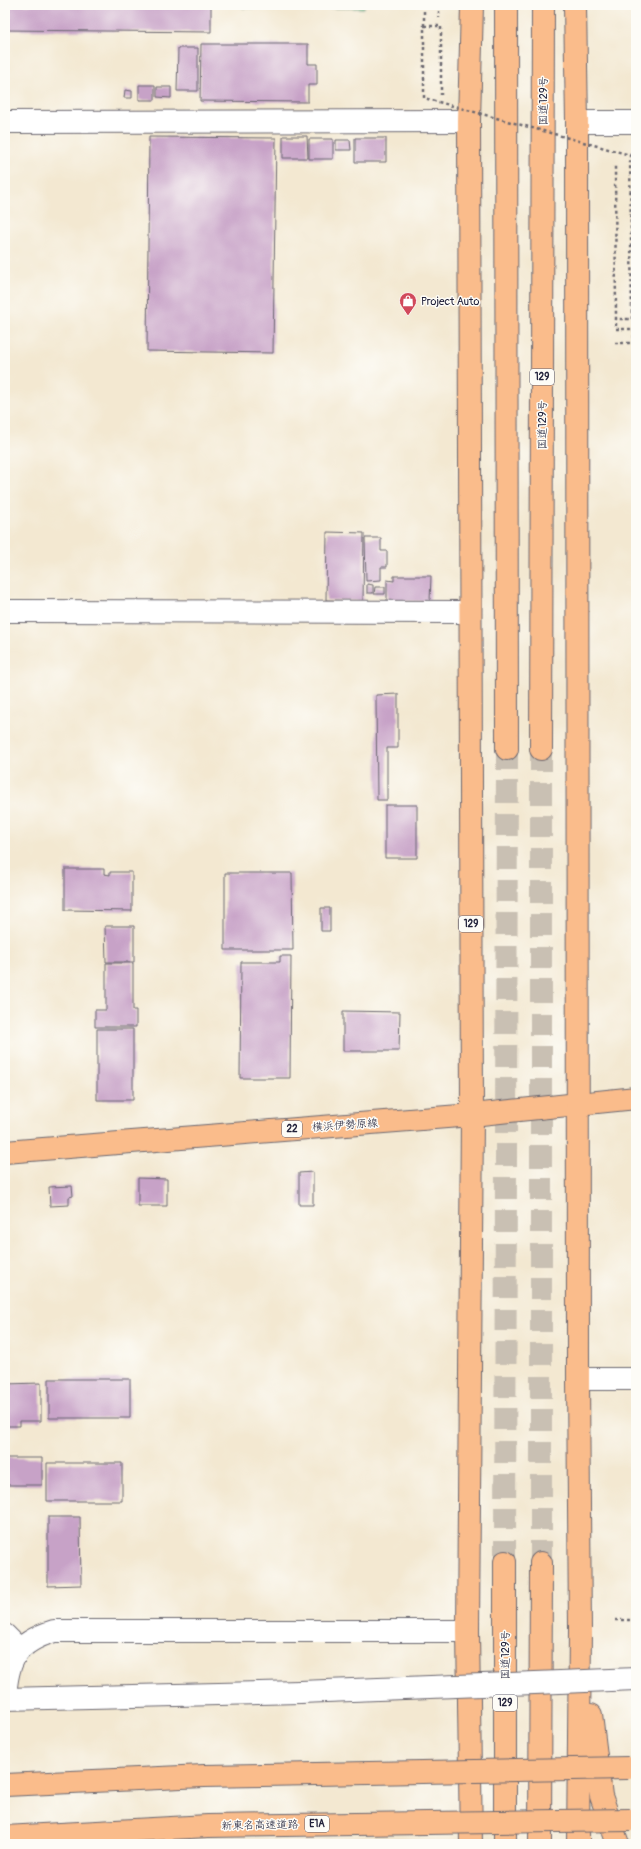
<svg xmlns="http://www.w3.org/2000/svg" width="641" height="1849" viewBox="0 0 641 1849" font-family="Pangolin,'Klee One',sans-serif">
<rect width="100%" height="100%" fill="#fdfcf7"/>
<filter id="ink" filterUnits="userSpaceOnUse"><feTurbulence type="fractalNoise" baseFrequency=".025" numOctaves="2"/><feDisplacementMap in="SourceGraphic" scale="8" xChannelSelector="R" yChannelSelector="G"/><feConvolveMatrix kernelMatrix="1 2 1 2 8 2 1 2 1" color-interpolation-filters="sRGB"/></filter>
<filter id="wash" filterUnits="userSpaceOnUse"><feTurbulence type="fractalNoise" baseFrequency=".012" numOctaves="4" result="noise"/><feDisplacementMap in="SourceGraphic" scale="16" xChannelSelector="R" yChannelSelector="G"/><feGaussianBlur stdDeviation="0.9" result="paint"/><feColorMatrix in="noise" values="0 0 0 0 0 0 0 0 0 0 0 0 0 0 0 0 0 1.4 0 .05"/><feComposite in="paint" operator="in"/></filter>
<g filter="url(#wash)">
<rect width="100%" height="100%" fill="#f3e8d1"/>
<path fill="#7cd093" stroke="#4f7967" d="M243,5H293V8H243Z
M314,5H364V8H314Z"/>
<g id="blocks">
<path fill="#c7a2c7" d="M5,5H211V32L5,30Z
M201,44H308V64H317V85H308V102L200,101Z
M178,48H198V91H177Z
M139,85H155V100H139Z
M157,87H171V98L157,97Z
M125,90L132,91V98H124Z
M283,136H307L308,158H283Z
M149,137L276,138L273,353L147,351Z
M355,138H386V162H355Z
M309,139H333V159H309Z
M336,140H350L351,150H336Z
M327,532L364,533L363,601L326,600Z
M365,538H381V551H387V567H381V580L366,581Z
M394,576H431L430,601H387V580L394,581Z
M367,584L373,585V593H367Z
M375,587H385V594H374Z
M398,694V748H387V800H377L376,695Z
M385,805H417V858H385Z
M65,869H104V874L110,875V872H132V911L65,910Z
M225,873H292L293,950H225Z
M321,908H330V931H321Z
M105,926H134V962H106Z
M280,956H291L290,1078H240L241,962H280Z
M106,963H133V1010H136V1027H95V1010H106Z
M343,1011L400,1012L399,1051H343Z
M97,1029H133V1100H97Z
M313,1172V1205H299V1173Z
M138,1178L167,1179V1206H138Z
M72,1186L73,1196L69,1197V1205L50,1206L49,1187Z
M49,1379H130V1418H49Z
M41,1383V1421H20V1426H5V1384Z
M5,1458H42V1485H5Z
M47,1463H122V1501H47Z
M48,1517H80L81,1585L48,1586Z"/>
</g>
</g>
<g filter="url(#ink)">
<use href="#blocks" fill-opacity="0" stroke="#6b6770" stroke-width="1"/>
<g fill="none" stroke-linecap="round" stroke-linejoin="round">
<path stroke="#c9c0b3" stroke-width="22" stroke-dasharray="22 11" stroke-linecap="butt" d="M505,1562L507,749
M541,1563V749"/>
<defs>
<path id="minor" d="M5,122L469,121
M577,122H636
M5,611L470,612
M578,1379H636
M5,1635L19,1649
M5,1699C7,1660 15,1643 54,1631H468
M5,1699L300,1692"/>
<path id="major" d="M5,1152L472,1115L636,1098"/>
<path id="highway" d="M506,5L507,749
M575,5L577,122L578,1379L580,1630L578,1844
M541,749L543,5
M591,1715L601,1796L618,1844
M471,1844L468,1631L472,1115L469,121L472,5
M505,1844V1562
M540,1844L541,1563"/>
</defs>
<use href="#minor" stroke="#6b6770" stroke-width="24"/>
<use href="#major" stroke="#6b6770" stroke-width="24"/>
<use href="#highway" stroke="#6b6770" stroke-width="24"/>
<path stroke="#6b6770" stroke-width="2.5" stroke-dasharray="3 3" stroke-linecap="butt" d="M439,5V18
M424,26H441V95
M631,192H636
M615,343H634V329H616V319
M615,1620H636"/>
<use href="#minor" stroke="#fff" stroke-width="22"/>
<use href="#major" stroke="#fabc8b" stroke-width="22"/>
<use href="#highway" stroke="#fabc8b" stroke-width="22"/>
<defs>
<path id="minor-bridge" d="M300,1692L636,1679"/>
<path id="highway-bridge" d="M5,1785L204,1776L628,1768
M5,1837L208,1826L630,1820"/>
</defs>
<use href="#minor-bridge" stroke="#6b6770" stroke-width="24" stroke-linecap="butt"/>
<use href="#highway-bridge" stroke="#6b6770" stroke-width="24" stroke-linecap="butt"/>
<path stroke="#6b6770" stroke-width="2.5" stroke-dasharray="3 3" stroke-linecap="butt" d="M424,5V98L630,155L632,319H616L615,166"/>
<use href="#minor-bridge" stroke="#fff" stroke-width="22"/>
<use href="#highway-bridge" stroke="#fabc8b" stroke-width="22"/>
</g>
</g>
<defs>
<symbol id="shop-pin" viewBox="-11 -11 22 30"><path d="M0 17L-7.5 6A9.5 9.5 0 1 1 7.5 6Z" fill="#d1495b" stroke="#fdfcf7"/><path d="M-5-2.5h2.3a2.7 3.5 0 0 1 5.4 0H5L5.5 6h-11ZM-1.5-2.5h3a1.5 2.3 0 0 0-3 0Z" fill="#fff"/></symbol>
</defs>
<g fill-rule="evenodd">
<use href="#shop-pin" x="398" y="291" width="20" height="27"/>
</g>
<g text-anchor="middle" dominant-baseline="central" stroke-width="3" stroke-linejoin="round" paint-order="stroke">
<g fill="#fdfcf7" stroke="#646373" stroke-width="1">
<rect x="530" y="369" width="24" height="16" rx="3"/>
<rect x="459" y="916" width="24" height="16" rx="3"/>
<rect x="282" y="1121" width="20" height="16" rx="3"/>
<rect x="493" y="1695" width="24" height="16" rx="3"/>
<rect x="305" y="1816" width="24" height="16" rx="3"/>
</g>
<g font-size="10" font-weight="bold" fill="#22223b">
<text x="542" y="377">129</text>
<text x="471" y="924">129</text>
<text x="292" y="1129">22</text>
<text x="505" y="1703">129</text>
<text x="317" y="1824">E1A</text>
</g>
<g font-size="11" fill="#22223b" stroke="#fdfcf7">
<text transform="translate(543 101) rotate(-90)">国道129号</text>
<text transform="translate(542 425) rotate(-90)">国道129号</text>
<text transform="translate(345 1125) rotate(-4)">横浜伊勢原線</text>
<text transform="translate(505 1655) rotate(-90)">国道129号</text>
<text transform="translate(260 1825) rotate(-1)">新東名高速道路</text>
</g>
<g font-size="11" fill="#22223b" stroke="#fdfcf7" text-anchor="start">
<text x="421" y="301">Project Auto</text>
</g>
</g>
<rect width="641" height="1849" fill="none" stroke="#fdfcf7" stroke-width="20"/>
</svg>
